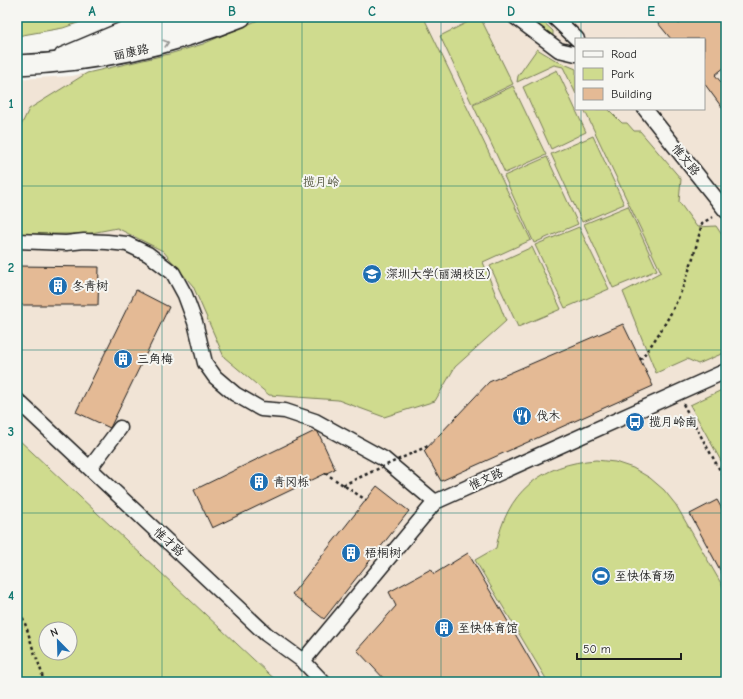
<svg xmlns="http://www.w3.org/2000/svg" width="743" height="699" viewBox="0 0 743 699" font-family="'Comic Neue','LXGW WenKai TC',sans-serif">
<rect width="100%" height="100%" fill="#f6f6f2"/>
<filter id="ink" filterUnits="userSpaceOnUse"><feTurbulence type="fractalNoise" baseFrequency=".025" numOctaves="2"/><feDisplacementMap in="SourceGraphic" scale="8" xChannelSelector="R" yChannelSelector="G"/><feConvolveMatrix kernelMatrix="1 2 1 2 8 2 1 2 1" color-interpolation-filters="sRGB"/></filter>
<g filter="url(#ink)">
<path fill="#f1e4d6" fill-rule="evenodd" d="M263,17H726V682H278L17,438V79L72,76L169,54L203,44ZM576,39H704V109H576Z"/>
<path fill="#cfdb8e" stroke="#767c55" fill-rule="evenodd" d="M17,17H95L63,28L17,36Z
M265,17L424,18L531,240L483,262L506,321L455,367L435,401L384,417L338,400L269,395L224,357L193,286L163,251L117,228L86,234H17V134L29,109L87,73L169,54L203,44Z
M478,17H480L513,84L472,104L440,36Z
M524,17H538L553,31V35L552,36Z
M537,49L557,61L576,69V94L563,67L554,65L517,82L518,76Z
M557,70L586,132L551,149L523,87Z
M513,86L546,155L505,173L473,105Z
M584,109H608L622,123H627L634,131H640L681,179L679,202L697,227L716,226L726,241V352L698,364L687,359L656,373L623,292L661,272Z
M593,136L624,204L582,222L551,154Z
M547,157L578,224L534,243L504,176Z
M628,206L657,270L613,288L584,224Z
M579,227L609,289L565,308L535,245Z
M532,247L561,309L518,327L490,266Z
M726,388V470L690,405Z
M17,438L268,673L278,682H17ZM46,629H70V653H46Z
M596,460L615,462L633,468L650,478L664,490L676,505L726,592V682H548L475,560L496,548C506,492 541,464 596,460Z"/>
<path fill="#e4ba95" stroke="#1c1c1c" d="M653,17H673L679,24L687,17H726V66L715,75L726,88V113L704,83V39H671Z
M17,266L99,267L98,305H17Z
M136,290L169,307L110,428L76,412Z
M623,324L653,386L441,481L424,451L489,382Z
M317,430L335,469L212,528L194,490Z
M377,486L409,511L324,619L292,594Z
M717,500L726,516V581L690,514Z
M468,553L543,682H387L357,650L396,606L389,592L431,569L434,574Z"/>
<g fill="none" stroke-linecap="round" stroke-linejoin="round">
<defs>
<path id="street" d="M515,17L559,50L576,54
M554,17L577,39
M62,55L152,17
M645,109L726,211
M17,241L66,243L84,241L107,242L127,244L148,254L173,273L185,295L195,322L205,363L215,377L235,394L261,409L285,411L315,421L384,459L435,502
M17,400L266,634L303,661L323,682
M90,468L120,428
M303,661L435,502L726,371"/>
<path id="secondary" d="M101,45L150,33L199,17
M17,65C95,62 169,46 241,17"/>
</defs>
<use href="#street" stroke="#1c1c1c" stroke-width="17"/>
<use href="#secondary" stroke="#1c1c1c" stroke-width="22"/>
<path stroke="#1c1c1c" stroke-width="2.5" stroke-dasharray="3 3" stroke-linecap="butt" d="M640,360C676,314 689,278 702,223L713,217
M683,404L726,481
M325,473L366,500
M17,607C26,622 28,633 33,649C37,660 42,669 43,682"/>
<use href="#street" stroke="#f6f6f2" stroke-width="14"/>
<use href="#secondary" stroke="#f6f6f2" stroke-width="19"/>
<path stroke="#1c1c1c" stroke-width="2.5" stroke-dasharray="3 3" stroke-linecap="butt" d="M343,485L428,446"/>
</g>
<defs><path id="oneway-chevron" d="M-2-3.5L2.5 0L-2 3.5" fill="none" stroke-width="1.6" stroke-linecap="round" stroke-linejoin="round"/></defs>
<use stroke="#949492" href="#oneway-chevron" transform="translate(166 43) rotate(-17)"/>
</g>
<path fill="none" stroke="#0f766e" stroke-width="1" stroke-opacity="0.55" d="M162,17V682M302,17V682M441,17V682M581,17V39M581,109V682M17,186H726M17,350H726M17,513H726"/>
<defs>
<symbol id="university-disc" viewBox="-11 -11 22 22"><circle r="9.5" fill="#1f6fb2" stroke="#f6f6f2"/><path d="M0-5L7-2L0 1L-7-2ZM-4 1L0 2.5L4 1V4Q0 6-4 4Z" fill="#fff"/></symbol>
<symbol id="building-disc" viewBox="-11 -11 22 22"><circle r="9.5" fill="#1f6fb2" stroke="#f6f6f2"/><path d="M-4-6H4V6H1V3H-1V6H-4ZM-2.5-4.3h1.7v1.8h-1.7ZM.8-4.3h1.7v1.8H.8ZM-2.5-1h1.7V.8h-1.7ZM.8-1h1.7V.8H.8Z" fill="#fff"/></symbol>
<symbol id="restaurant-disc" viewBox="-11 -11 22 22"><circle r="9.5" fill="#1f6fb2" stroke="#f6f6f2"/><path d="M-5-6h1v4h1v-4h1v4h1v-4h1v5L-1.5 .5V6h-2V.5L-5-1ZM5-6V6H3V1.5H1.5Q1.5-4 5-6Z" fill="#fff"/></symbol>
<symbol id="bus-disc" viewBox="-11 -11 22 22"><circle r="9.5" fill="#1f6fb2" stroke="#f6f6f2"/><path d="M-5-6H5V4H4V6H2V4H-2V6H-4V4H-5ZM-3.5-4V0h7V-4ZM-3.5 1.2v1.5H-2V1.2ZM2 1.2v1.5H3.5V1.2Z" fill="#fff"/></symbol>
<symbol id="stadium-disc" viewBox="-11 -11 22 22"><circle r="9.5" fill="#1f6fb2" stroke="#f6f6f2"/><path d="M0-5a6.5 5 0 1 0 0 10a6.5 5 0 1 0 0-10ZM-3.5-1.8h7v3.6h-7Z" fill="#fff"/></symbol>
</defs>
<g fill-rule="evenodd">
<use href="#university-disc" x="361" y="263" width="22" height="22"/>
<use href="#building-disc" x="47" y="275" width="22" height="22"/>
<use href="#building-disc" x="112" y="348" width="22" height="22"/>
<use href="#restaurant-disc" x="511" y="405" width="22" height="22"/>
<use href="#bus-disc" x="624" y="411" width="22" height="22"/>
<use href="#building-disc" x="248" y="471" width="22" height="22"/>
<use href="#building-disc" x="340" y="542" width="22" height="22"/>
<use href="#stadium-disc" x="590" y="565" width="22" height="22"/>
<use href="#building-disc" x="433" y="617" width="22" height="22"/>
</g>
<g text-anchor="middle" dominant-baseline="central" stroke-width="4" stroke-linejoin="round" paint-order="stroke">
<g font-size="12" fill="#1c1c1c" stroke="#f6f6f2">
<text transform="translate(131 52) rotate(-12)">丽康路</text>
<text transform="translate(686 160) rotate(51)">惟文路</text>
<text transform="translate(486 479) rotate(-24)">惟文路</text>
<text transform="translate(169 542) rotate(43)">惟才路</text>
</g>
<g font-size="12" fill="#52553e" stroke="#f6f6f2">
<text x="321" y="182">揽月岭</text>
</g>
<g font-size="12" fill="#1c1c1c" stroke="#f6f6f2" text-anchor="start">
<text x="386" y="274">深圳大学(丽湖校区)</text>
<text x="72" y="286">冬青树</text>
<text x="137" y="359">三角梅</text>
<text x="536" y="416">伐木</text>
<text x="649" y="422">揽月岭南</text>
<text x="273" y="482">青冈栎</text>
<text x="365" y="553">梧桐树</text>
<text x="615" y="576">至快体育场</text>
<text x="458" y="628">至快体育馆</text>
</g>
</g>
<rect width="743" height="699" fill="none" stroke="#f6f6f2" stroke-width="44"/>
<rect x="575" y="38" width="130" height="72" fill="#f6f6f2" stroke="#9f9f9c"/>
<rect x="583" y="51" width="20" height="6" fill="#f6f6f2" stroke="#9f9f9c"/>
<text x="611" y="58" font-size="12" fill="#1c1c1c">Road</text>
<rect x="583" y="68" width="20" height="12" fill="#cfdb8e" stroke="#9f9f9c"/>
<text x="611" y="78" font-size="12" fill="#1c1c1c">Park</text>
<rect x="583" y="88" width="20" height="12" fill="#e4ba95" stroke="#9f9f9c"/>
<text x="611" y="98" font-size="12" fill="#1c1c1c">Building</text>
<g transform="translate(58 641) rotate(337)"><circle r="19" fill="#f6f6f2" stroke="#9f9f9c"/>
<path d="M0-3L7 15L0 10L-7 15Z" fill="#1f6fb2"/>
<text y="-6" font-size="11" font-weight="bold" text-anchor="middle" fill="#1c1c1c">N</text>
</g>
<path d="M577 653v6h104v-6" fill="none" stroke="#1c1c1c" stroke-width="2"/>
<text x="583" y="653" font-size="12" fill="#1c1c1c" stroke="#f6f6f2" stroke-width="3" paint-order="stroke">50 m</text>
<rect x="22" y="22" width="699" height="655" fill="none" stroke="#0f766e" stroke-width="1.5"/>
<g font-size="13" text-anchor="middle" font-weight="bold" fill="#0f766e">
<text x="92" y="16">A</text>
<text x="232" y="16">B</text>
<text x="372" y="16">C</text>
<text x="511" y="16">D</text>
<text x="651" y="16">E</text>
<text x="11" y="108">1</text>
<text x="11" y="272">2</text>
<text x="11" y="436">3</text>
<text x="11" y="600">4</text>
</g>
</svg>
